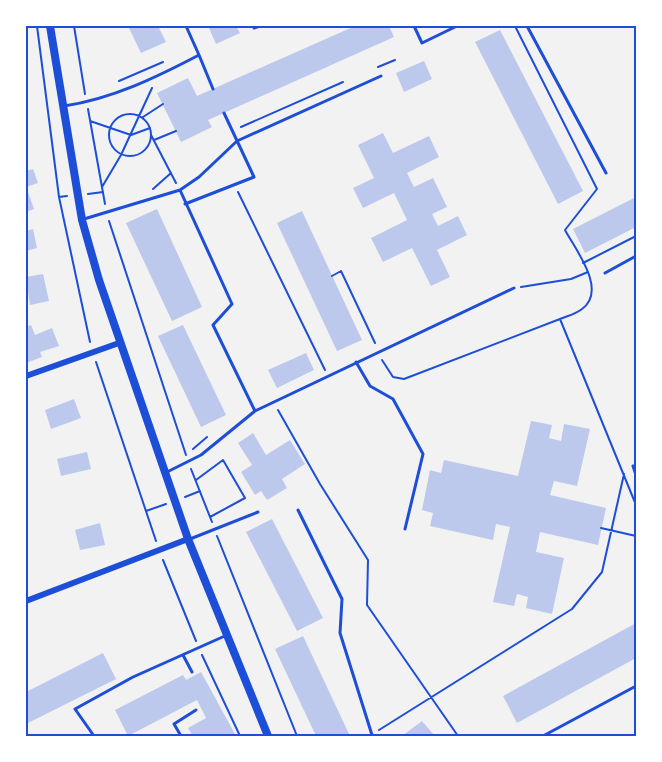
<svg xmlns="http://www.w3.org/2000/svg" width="662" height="762" viewBox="0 0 662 762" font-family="Ubuntu,sans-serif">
<rect width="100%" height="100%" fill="#f2f2f2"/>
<path fill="#bdc9ec" d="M128,26H158L166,42L141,53Z
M208,26H236L240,33L216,44Z
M355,26H389L394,37L208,120L212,127L181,142L157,93L188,78L197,96Z
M500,30L583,191L558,204L475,42Z
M424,61L432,79L404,92L396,73Z
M383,133L393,153L429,136L439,157L407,173L414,187L433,178L447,207L432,214L438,226L458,216L467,235L437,250L450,277L431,286L412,248L383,262L371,238L407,220L394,193L363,208L353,188L374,178L358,145Z
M33,169L38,183L26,187V171Z
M28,192L34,209L26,212V193Z
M636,197V227L585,253L573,229Z
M157,209L202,307L172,321L126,223Z
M302,211L362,340L337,351L277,223Z
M33,229L37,248L26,251V231Z
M43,274L49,301L30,305L26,277Z
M31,325L35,335L52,328L59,346L40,352L42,357L26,363V327Z
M183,325L226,415L201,427L158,336Z
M306,353L314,370L277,388L268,370Z
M74,399L81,418L51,429L45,410Z
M531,421L552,425L549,438L561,441L564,424L590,429L577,486L554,481L550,495L606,508L598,545L540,532L536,552L564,558L552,614L526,608L528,597L517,594L514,606L493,602L510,527L496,524L493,540L430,526L433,513L422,510L430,470L441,473L444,460L518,476Z
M253,433L266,455L290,440L305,464L282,479L287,488L267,500L261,491L255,495L241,472L252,465L238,443Z
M87,452L91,469L61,476L57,459Z
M272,519L323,618L297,631L246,532Z
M100,523L105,545L80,550L75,530Z
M636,623V658L517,723L503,696Z
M303,636L350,736H316L275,649Z
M103,653L116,679L26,724V692Z
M201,672L236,736H193L188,728L206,718L197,700L128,736L115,710L183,675L186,680Z
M422,721L435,736H402Z"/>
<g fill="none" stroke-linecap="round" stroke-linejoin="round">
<path stroke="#1d4ed8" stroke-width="2" d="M37,26L59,197
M74,26L85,94
M515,26L597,189L565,230C575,249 608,290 582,309C576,314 567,316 560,319L636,505
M378,67L395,60
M119,81L163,62
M88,109L105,204
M109 135a21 21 0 1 1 42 0a21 21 0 1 1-42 0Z
M143,117L163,104
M90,121L131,135L150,128
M241,127L343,82
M151,135L176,183
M154,140L176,131
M102,187L121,155L152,88
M153,189L171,173
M238,192L325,370
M88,194L103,192
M67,196L59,197L90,342
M109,221L186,455
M583,263L636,236
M332,276L341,271L375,343
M521,287L571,279L588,272
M382,360L393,377L404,379L560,319
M96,362L156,541
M278,410L320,484L368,560L367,605L458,736
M193,449L207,437
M191,469L212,522
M196,480L223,460L245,498L210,517
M185,497L200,491
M146,511L166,504
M601,528L636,536
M217,536L297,736
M163,560L196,641
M202,655L240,736
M379,730L572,609L602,572L624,474"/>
<path stroke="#1d4ed8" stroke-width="3" d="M186,26L199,55
M414,26L422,43L457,26
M527,26L606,173
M254,28L260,26
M64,106C112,99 157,77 199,55L213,89
M180,190L199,177L237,141L381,76
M185,204L254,177L224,113
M84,219L180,190L232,304L213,325L255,411
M605,273L636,256
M356,362L370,386L393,399L423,454L405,529
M633,466L636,475
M167,472L201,455L255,411L514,288
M298,510L342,599L340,633L372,735L369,736
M190,539L258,512
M183,655L192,672
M94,736L75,709L133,677L227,635
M181,736L174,724L196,710
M543,736L636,686"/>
<path stroke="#1d4ed8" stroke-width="6" d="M26,376L119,343
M26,601L188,539"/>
<path stroke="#1d4ed8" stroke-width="8" d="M50,26L82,220L99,280L188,539L268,736"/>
</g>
<rect width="662" height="762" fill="none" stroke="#ffffff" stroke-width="54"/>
<rect x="27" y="27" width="608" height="708" fill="none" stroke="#1d4ed8" stroke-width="2"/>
</svg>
